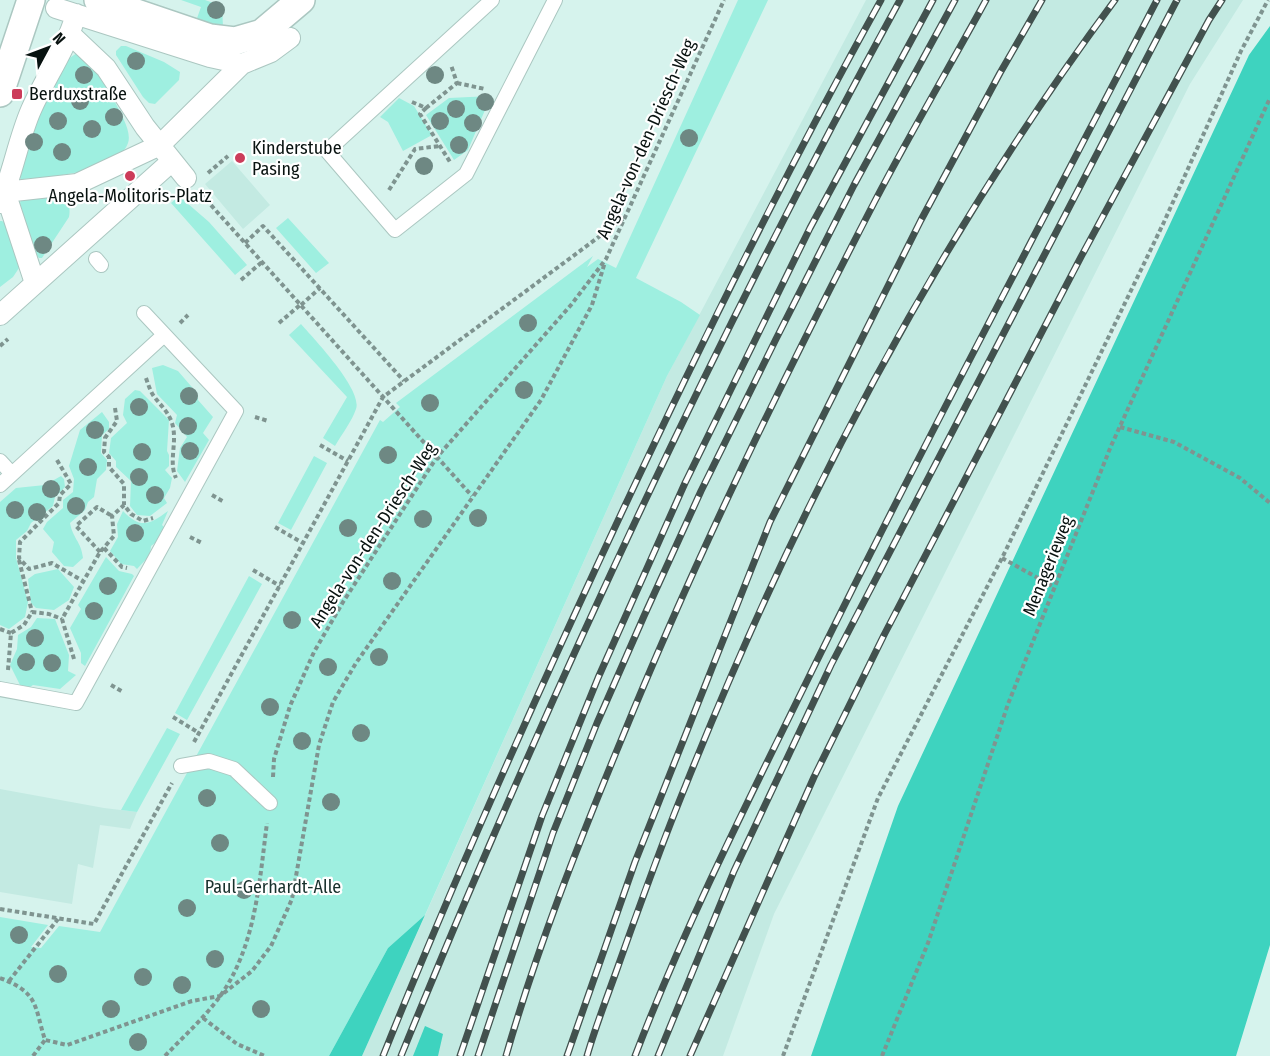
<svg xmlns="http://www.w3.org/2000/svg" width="1270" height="1056" viewBox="0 0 1270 1056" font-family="'Fira Sans Condensed',sans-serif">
<rect width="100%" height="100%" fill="#d6f3ed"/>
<path fill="#c3eae2" d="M866,0H1243L1190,84L774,914L723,1056H362L667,376Z
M232,161L270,205L243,229L205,184Z
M0,789L104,808L137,812L130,829L100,825L93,868L78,864L72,904L0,892Z"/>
<path fill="#9eefe0" d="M181,0H205L222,6L223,27L196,21L201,7Z
M738,0H768L636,278L681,302L700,315L667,376L425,915L388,948L329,1056H0V917L48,925L31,947L41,948L59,926L100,932L380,420L383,422L400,407L396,403L593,256L587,267L598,259L616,268Z
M121,46H126L164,62L180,72L179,80L155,104L149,103L143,97L116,55V51Z
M77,53C84,59 92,65 98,72C105,81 110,94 116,104C121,114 132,132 128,143C118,172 47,178 21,179L18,176L34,112L68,59Z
M491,96L468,150L454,160L426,115L449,98Z
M399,98L414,106L432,135L403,151L388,122L380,117Z
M58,193C68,198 71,207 69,217L42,258H39L34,253L19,206L22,197Z
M179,196L209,222L247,265L235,275L171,203Z
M288,218L329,263L316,273L276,228Z
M0,221H2L8,225L19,268L13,277L0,287Z
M301,324C314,339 363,390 356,409C352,421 342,434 335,446L323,438L347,397L289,335Z
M163,365L178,371L197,393L198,400L213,417L203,433L209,440L185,482L177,471L180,448L187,437L175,423L177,415L157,394L152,368Z
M135,390L140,391L169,420L167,451L169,455V466L165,470L172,478L170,488L164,498L167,503L150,516L137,515L130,506L131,481L116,467V461L109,453L111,438L127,423L123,415L125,399Z
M102,412L109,422V429L102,435L101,453L107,460L106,470L97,479L94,497L88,502L85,510L70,523C73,539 81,541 83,558L73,567L64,566L52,552L54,542L43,529L47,522L63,508V500L73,492L74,479L69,466L80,430Z
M314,456L327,463L291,530L278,523Z
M61,476L64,479L65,487L55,497L53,506L31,523L27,531L16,540V558L28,602L25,617L9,629L0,625V502L16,488L45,485Z
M123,511C141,530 150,524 168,511L162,525L165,528L159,540L151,546L150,555L137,569L134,566L121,564L110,551L118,537L117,524Z
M106,557L119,571L132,574L134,576L85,666L81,663V653L70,628L81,609L78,605Z
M58,569L74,587L69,600L54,610L36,608L31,603L28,579L35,574Z
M249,576L262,584L187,720L175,713Z
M37,618L55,619L69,655L68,671L76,675L60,689L33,685L30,687L20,685L10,665L17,649L18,635L31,627Z
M167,728L180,734L137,812L121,810Z"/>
<path fill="#3ed3bf" d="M1270,26V945L1236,1056H811L898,806L1249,55Z
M425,915L362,1056H329L388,948Z
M425,1026L443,1034L438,1056H413Z"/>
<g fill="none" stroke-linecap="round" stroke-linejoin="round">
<defs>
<path id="service" d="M492,0L327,151L395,230L466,174L555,0
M96,259L101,265
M0,461L12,474
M0,485L164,335
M0,689L76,703L236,411L144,313
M181,766L209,761L234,769L270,803"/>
<path id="pedestrian" d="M56,8L210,57L242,64L271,52L290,38
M70,34L106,68L145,127L186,178
M0,203C13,173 18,140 31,110C45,78 67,48 76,14
M35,283L5,192L77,184L160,145L242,64
M0,315L172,161"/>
<path id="minor" d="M98,0L210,38L235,41L262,33L301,0
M0,93L31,0"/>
</defs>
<use href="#service" stroke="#abc7c1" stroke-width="16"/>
<use href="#pedestrian" stroke="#abc7c1" stroke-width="22"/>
<use href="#minor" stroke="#abc7c1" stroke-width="30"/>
<path stroke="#7f9490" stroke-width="4" stroke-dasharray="4.5 3" stroke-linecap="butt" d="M457,83L485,89
M412,102L426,108L457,83L451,65
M426,108L420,114L450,162
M208,173L228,156
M389,190L415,149L440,146
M201,194L472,496
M245,243L263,226L404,381
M241,280L262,262
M301,305L320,288
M180,323L188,315
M279,323L300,305
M0,346L8,339
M146,378C148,384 150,390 153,395C160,405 168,411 172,423C178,442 168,461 176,478
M115,408L117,421L105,438L104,452L109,457V467L124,484V505
M255,417L268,421
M1120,427L1174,442L1240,478L1270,503
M320,445L348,461
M57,460L71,484L60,495L59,503L20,542L19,558L29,569L52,563L83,581
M212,495L224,502
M275,527L303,543
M190,537L202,543
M104,548L122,567L127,568
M100,552L76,526L97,507L112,516
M1002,558L1054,587
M19,560L32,612
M253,570L280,586
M0,629L11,633
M74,659L62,619L100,552L114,536L112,516L124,505L131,514L143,521L153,518
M8,670L11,633L24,625L32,612L49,614L62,619
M111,685L123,692
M173,717L199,733
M194,742L383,397L623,219
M273,777L274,759L290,706L314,652L343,602L437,457L571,305L606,259L724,0
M0,909L94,924L172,783
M0,978C39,993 34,1005 45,1040L67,1045L192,1001L220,996L252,971L271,946L292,899L319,745L333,702L356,663L541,400L592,305L605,262
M9,981L58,919
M203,1018L237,1044L265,1056
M33,1056L45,1040
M165,1056C183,1037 202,1020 218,999C256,948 259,883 267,823
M783,1056L878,798L1002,558L1164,222L1241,51L1268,0
M882,1056L928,943L1008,704L1111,446L1270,98"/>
<use href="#service" stroke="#fff" stroke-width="14"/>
<use href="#pedestrian" stroke="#fff" stroke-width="20"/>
<use href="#minor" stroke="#fff" stroke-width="27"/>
<defs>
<path id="rail" d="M383,1056C442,909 506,764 572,620C668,410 769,202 881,0
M401,1056C548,695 713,342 900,0
M460,1056L542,816L598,678L685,483L810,228L933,0
M478,1056L553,833L597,723L644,616L701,491L776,339L854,185L955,0
M506,1056C537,948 579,842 622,738C697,554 785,375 876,199C911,132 950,66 986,0
M567,1056L635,862L770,522L921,220L1000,73L1042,0
M587,1056C595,1028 606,1000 616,972C638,910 660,848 685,787C796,509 936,241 1115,0
M635,1056C684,928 745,807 805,685C918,454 1039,228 1157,0
M658,1056L734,871L831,665L1177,0
M690,1056L814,777L884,635L1082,255L1209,20L1222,0"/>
</defs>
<use href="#rail" stroke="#42514e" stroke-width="7"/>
<use href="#rail" stroke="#fff" stroke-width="4.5" stroke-dasharray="14" stroke-linecap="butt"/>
</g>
<g fill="#6e8883">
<circle cx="216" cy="10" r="9"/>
<circle cx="136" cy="61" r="9"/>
<circle cx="84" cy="75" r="9"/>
<circle cx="435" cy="75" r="9"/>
<circle cx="80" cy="101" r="9"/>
<circle cx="485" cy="102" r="9"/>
<circle cx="456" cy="109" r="9"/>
<circle cx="114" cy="117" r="9"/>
<circle cx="58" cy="121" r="9"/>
<circle cx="440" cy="121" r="9"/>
<circle cx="473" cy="123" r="9"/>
<circle cx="92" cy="129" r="9"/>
<circle cx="689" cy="138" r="9"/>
<circle cx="34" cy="142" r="9"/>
<circle cx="459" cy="145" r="9"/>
<circle cx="62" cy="152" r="9"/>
<circle cx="424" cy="166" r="9"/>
<circle cx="43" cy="245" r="9"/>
<circle cx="528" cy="323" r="9"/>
<circle cx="524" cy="390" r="9"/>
<circle cx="189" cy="396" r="9"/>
<circle cx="430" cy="403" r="9"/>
<circle cx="139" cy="407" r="9"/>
<circle cx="188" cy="426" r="9"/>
<circle cx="95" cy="430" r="9"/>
<circle cx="190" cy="451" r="9"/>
<circle cx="142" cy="452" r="9"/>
<circle cx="388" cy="455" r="9"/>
<circle cx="88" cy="467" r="9"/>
<circle cx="139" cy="477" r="9"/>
<circle cx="51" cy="489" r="9"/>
<circle cx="155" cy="495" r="9"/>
<circle cx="76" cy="506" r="9"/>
<circle cx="15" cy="510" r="9"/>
<circle cx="37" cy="512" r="9"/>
<circle cx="478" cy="518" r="9"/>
<circle cx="423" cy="519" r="9"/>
<circle cx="348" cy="528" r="9"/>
<circle cx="135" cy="533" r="9"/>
<circle cx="392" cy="581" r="9"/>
<circle cx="108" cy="586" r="9"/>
<circle cx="94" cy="611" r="9"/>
<circle cx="292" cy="620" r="9"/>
<circle cx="35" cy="638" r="9"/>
<circle cx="379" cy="657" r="9"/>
<circle cx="26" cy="662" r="9"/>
<circle cx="52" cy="663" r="9"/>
<circle cx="328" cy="667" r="9"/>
<circle cx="270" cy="707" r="9"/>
<circle cx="361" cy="733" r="9"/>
<circle cx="302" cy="741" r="9"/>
<circle cx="207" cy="798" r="9"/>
<circle cx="331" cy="802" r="9"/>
<circle cx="220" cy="843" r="9"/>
<circle cx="244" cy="890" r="9"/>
<circle cx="187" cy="908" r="9"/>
<circle cx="19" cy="935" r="9"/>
<circle cx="215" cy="959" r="9"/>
<circle cx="58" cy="974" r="9"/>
<circle cx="143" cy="977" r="9"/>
<circle cx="182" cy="985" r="9"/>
<circle cx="111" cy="1009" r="9"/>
<circle cx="261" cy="1009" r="9"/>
<circle cx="138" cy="1042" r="9"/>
</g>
<g fill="#cc3c5a" stroke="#fff" stroke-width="2">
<rect x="11" y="88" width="12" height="12" rx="3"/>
<circle cx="240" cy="158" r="6"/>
<circle cx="130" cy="176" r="6"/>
</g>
<g text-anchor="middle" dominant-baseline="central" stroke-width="4.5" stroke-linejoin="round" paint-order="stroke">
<g font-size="18" fill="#081210" stroke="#fff" text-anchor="start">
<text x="29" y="94">Berduxstraße</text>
<text x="252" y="148">Kinderstube<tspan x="252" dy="21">Pasing</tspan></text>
<text x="130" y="196" text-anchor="middle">Angela-Molitoris-Platz</text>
</g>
<g font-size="18" fill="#081210" stroke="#fff">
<text transform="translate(646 139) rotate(-66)">Angela-von-den-Driesch-Weg</text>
<text transform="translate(373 535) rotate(-57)">Angela-von-den-Driesch-Weg</text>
<text transform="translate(1048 566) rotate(-68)">Menagerieweg</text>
</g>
<g font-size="18" fill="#18302c" stroke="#fff">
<text x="273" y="887">Paul-Gerhardt-Alle</text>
</g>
</g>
<g transform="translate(48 48) rotate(49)" stroke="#ffffff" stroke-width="4.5" paint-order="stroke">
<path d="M0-4.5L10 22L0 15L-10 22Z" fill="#081210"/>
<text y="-9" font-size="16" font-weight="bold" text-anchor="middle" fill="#081210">N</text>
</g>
</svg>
